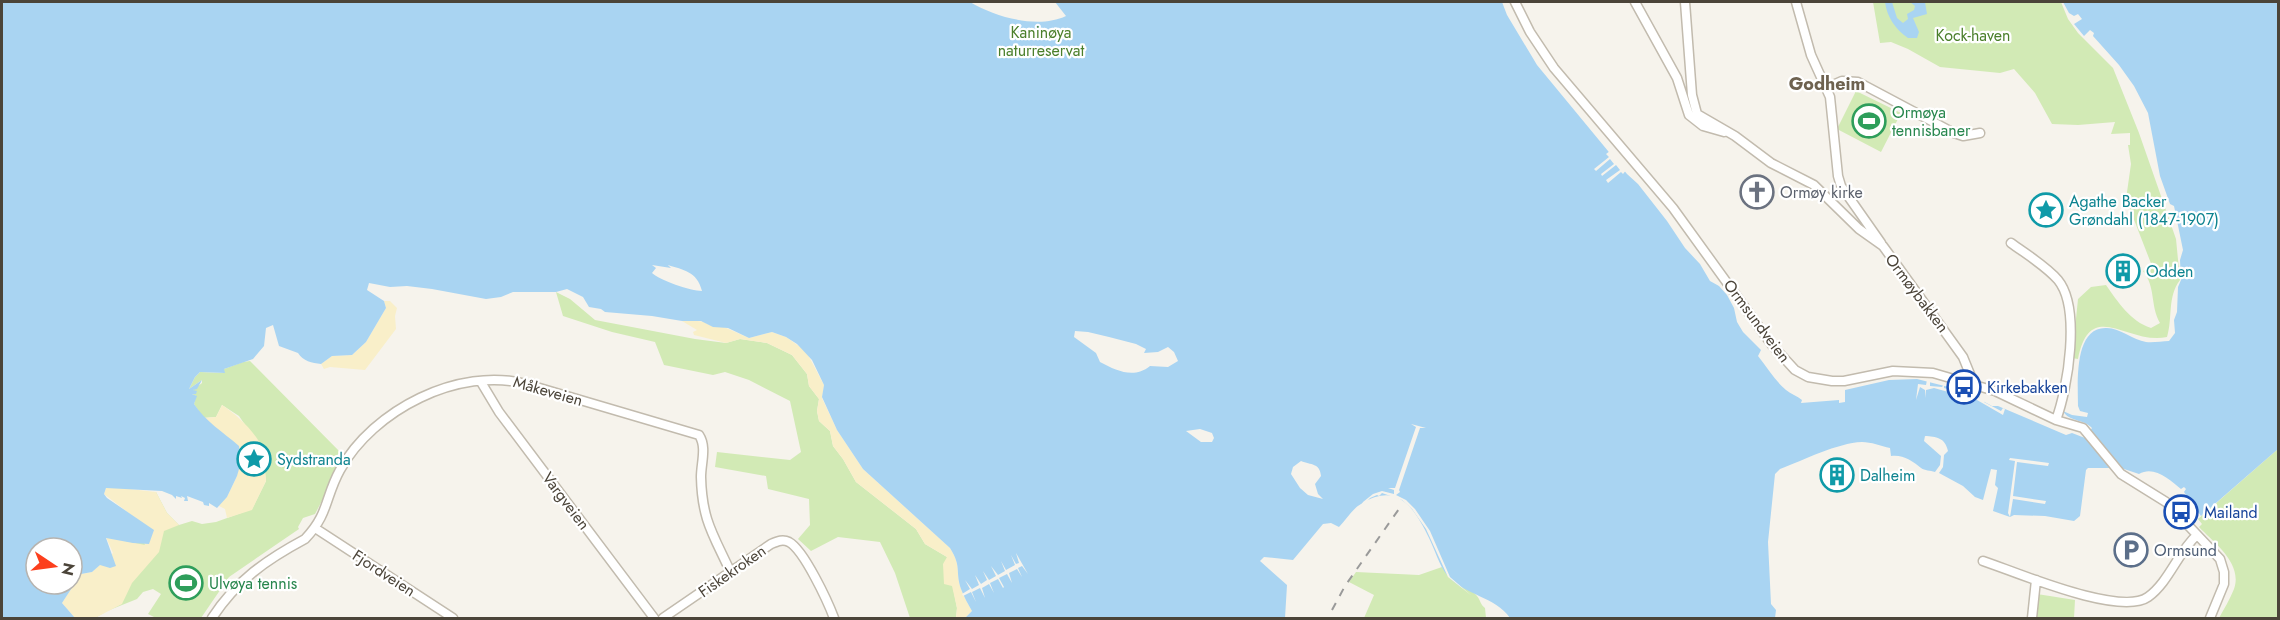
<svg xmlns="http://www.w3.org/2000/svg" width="2280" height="620" viewBox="0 0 2280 620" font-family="Jost,sans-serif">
<rect width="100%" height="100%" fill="#f6f3ec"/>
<path fill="#d2eab5" d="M1873,2H2061L2068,19L2078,33L2113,68L2139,133L2176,239L2180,280C2167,297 2173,318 2167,337C2129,346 2090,296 2078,359L2072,358L2078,299L2091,287L2106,285C2118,302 2130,321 2151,328L2160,323C2150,306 2156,287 2143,271L2152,266L2126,199L2131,164L2128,145H2130V133L2111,134L2115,122L2078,125L2052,124L2035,93L2014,69L2000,73L1940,67L1908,49L1891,42L1880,43Z
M1856,91L1901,113L1881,152L1837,129Z
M556,292L570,299L595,320L695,339L726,343L740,339L767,343L792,355L807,374L809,386L819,399L817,411L819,421L830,431L833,446L843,459L856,482L916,529L925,544L947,557L957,608L956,618H910L895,573L880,542L838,537L811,551L798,539L810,525L809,499L768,489L766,476L715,467L717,452L790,460L801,452L790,401L749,380L725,372L713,375L664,365L655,342L612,332L563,316Z
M250,361L345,457L315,514L303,518L298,527L299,529L229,577L201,618H156L148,614L161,594L153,589L143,592L137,599L107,611L95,618H75L156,492L167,513L179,525L192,521L202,524L216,522L252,509L266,481L265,472L267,457L239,416L222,405L216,417L203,418L194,404L196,396L192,394H196L193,390L202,383V380L189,389L195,377L200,372L223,373L224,369L243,362Z
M2278,449V618H2219C2224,609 2230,599 2234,589C2243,563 2214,543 2199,527L2202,524L2198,519Z
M1442,567C1452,582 1467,583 1477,596C1481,601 1480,604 1485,608L1486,618H1364L1374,595L1349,582L1356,572L1419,575Z
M2037,594L2075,600L2074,618H2036Z"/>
<path fill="#f9efc9" d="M384,301H390L397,308L395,316L396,329L365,370L330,367L324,369L321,364L332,356L352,355L366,342L386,308Z
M690,320L705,322L707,324L724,327L749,338L772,332L786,337L806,351L824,385L822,398L837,430L863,469L950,548C962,567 955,571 961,589C964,597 968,604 972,611L965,618H956L957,608L952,586L944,584L943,564L947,557L925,544L916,529L856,482L843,459L833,446L830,431L819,421L817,411L819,399L809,386L807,374L792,355L767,343L740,339L726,343L694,335L693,332L697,330L682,321Z
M222,405C242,418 266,442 268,467L265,470L266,481L252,510L227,518L225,509L217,505L227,497L237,476L203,418L216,417Z
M113,487L156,492L167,513L179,525L164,531L159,552L132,583L122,604L95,618H75L62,603L81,574L92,572L113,553L106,537L145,545L130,514L104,494L106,488Z"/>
<path fill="#a9d4f2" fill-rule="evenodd" d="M2,2H970C997,18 1039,29 1066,16L1055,2H1502L1507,15L1537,65L1627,174L1638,184L1667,221L1685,248L1700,264L1710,281L1719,286L1727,295L1734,308L1737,322L1743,332L1761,350L1758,356C1767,367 1775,381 1786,390C1791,394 1797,396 1802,400L1801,403L1839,400V403L1845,402V390L1889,380L1917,379L1980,395L1979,399L1992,406H1998L2066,435L2072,433L2085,438L2092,428C2084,419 2069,422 2063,411L2072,415L2087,417L2088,413L2080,411L2078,406C2078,385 2073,326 2107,328C2120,328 2133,340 2146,342C2153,343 2162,341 2169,341L2175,333L2174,320L2177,312L2178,287L2181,280L2180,260L2183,250L2174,206L2170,204L2160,176L2148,113L2134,86L2119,65L2093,36L2094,33L2090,30L2084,36L2074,24L2082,19L2078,14L2074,16L2069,13L2063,2H2278V449L2201,516L2184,492L2186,489L2184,487L2181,489C2170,480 2154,465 2139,474L2121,468H2088L2086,470L2080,516L2074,521L2045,516L2014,515L2010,517L1993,511L1998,488L1995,485L1997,470L1991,469L1983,500L1975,497L1963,486L1939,473L1943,467L1944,455L1948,451C1945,437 1936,437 1925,436L1924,441L1941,456L1940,465L1935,472C1930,470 1925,471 1921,468C1913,461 1902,454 1891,456L1890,448C1881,446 1871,442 1862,442C1837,443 1804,460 1780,469L1775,474L1768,542L1771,604L1776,610L1775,618H1510C1495,596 1465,596 1447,575C1439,565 1435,550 1429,538C1414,507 1397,481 1361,504C1353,508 1346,520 1339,527L1331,523L1323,524L1293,560L1264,557L1260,561L1287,585L1285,618H965L972,611C968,604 964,597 961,589C955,571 962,567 950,548L863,469L837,430L822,397L824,385L812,360L797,344L786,337L772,332L749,338L728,328L713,327L701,321H682L652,316L605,312L601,309L589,307L583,297L567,289L556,292H513L501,297L486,299L432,289L407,286L390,287L369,283L367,290L384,301L386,308L366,342L352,355L332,356L321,364C312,363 303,361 298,353L279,346L273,325L266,328L264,346L253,359L224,369L225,373L200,372L195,377L189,389L202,380L197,389L193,390L197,391L196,394H192L197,396L194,404C205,421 223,432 239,446L241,462L237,476L227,497L217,508L209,503V506L204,505L203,502L187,496L188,501H184L185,498L181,496L182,498L176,496V499L172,495L162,491L106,488L104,494L107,498L154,530L149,544L133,543L106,538L116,566L110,568L100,565L92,572L81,574L62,603L75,618H2ZM652,265L671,268L668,265C683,270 697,271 702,291C691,291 659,280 652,273L656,268ZM1075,331L1088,332L1109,337L1136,344L1146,349L1144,353L1158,352L1168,347L1174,352L1178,361L1168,367L1150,366C1134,379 1117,371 1100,362L1096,353L1074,337ZM1200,429L1212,433L1214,438L1212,442H1201L1186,431ZM1301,461C1311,465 1320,463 1321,476L1315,484L1318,494L1323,499L1308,495L1300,488L1291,474L1293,467ZM36,548H72V584H36Z
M1885,2H1892L1897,18L1903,23L1908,19L1907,14L1914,10L1915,6L1910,2H1925L1927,14L1913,18L1919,32L1917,38H1908C1895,29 1887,17 1885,2Z"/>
<path fill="#f6f3ec" d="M1610,151L1627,169L1623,174L1621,172L1608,183L1606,180L1620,170L1616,165L1602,176L1601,174L1614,164L1610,159L1596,171L1594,169L1609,157L1606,154Z
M1927,380L1930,381V386L1942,387L1944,384V388L1967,395H1972L1973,392L1980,395L1979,398L1985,399L1984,402L2001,411L2003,408L2005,409L2003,415L1977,400L1934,388L1926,390L1925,398V390L1920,387L1916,400L1918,384L1926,385Z
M1411,424L1426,428H1420L1399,490L1400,492L1396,495L1406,500L1415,509L1430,531L1450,577L1472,596L1448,577L1426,529L1412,509L1402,500L1382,493L1379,496L1377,495L1370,498L1356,513L1363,502L1373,494L1382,491L1394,494V490L1388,488H1395L1416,427Z
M2010,458L2049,463L2048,466L2017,462L2013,496L2046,501L2045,504L2013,499L2010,517L2008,513L2015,461L2009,460Z
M1016,553L1028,574L1022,566L1018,568L1022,577L1017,569L1009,573L1012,583L1007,574L999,578L1004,587L1003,588L998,579L990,583L994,593L989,584L982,588L985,598L980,588L972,592L976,602L971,592L963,596L962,594L970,589L965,580L972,589L979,585L975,575L981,584L987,580L983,571L989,580L996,576L991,566L998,575L1005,571L1001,561L1006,570L1015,565L1011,555L1016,564L1019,563Z"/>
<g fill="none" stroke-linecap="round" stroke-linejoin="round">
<defs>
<path id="street" d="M1515,2L1530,32L1554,68L1673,208L1772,345L1795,370L1808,377L1832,381H1844L1893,371L1933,373L1995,391L2056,420L2083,428L2121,474L2166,502L2220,559L2224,572V584L2210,618
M1635,2L1677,78L1689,115L1703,126L1724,132
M1685,2L1692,95L1697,114L1735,136L1771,163L1814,185L1859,229L1883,246L1963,357L1974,384
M1796,2L1811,55L1830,97L1838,176L1841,186L1881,243
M1826,88L1842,81L1858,82L1954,133L1963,136L1980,133
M2011,243C2026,254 2046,266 2058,280C2081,308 2068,388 2056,420
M481,382L499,412L654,618
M315,528L453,618
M1983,561C2016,572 2120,617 2148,597C2169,582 2178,552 2197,535
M212,618C237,580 266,560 305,539C329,514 325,497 340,470C373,410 459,366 526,384L699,435C707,447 701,463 701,477C702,520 713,534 730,571
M663,618L771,544C778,541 783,539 789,542C804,550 828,602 834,618
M2032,618L2036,580"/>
</defs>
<use href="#street" stroke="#c2bbae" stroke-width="11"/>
<use href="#street" stroke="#fff" stroke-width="8"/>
<path stroke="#9a9a9a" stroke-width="2" stroke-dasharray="8 8" stroke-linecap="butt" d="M1332,610L1345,586L1401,506"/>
</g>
<defs>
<symbol id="stadium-ring" viewBox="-11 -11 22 22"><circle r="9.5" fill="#fff" stroke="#2e9e5b" stroke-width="1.5"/><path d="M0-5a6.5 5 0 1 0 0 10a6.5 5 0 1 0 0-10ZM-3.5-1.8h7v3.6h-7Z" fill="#2e9e5b"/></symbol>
<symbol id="church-ring" viewBox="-11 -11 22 22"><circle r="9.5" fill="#fff" stroke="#6b7280" stroke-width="1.5"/><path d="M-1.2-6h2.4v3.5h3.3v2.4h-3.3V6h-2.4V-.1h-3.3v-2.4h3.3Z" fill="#6b7280"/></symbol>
<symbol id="sight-ring" viewBox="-11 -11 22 22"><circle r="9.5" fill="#fff" stroke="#0f9aa8" stroke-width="1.5"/><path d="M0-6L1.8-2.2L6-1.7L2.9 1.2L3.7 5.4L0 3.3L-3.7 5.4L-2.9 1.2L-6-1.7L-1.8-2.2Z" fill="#0f9aa8"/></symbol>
<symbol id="building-ring" viewBox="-11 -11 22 22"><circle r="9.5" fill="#fff" stroke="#0f9aa8" stroke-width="1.5"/><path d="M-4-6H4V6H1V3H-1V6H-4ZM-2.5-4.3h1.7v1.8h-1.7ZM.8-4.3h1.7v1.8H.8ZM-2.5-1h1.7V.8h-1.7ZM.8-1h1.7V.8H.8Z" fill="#0f9aa8"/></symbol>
<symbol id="bus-ring" viewBox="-11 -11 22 22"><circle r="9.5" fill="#fff" stroke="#1a4fb4" stroke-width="1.5"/><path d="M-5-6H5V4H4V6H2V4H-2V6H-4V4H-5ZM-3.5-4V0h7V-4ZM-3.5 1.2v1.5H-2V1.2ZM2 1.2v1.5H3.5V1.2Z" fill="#1a4fb4"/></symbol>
<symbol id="parking-ring" viewBox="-11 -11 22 22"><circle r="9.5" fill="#fff" stroke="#5c6f8a" stroke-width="1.5"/><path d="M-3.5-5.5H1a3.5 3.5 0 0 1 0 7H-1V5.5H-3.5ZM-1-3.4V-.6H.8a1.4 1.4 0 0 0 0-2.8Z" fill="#5c6f8a"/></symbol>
</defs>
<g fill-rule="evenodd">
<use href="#stadium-ring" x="1850" y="102" width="38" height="38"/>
<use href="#church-ring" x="1738" y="173" width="38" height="38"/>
<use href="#sight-ring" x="2027" y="191" width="38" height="38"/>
<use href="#building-ring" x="2104" y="252" width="38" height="38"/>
<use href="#bus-ring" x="1945" y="368" width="38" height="38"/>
<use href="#sight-ring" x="235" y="440" width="38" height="38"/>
<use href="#building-ring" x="1818" y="456" width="38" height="38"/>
<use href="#bus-ring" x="2162" y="493" width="38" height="38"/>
<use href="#parking-ring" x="2112" y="531" width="38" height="38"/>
<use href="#stadium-ring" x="167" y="564" width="38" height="38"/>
</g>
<g text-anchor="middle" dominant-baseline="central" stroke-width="4.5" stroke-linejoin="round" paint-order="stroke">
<g font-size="16" fill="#4a7f2a" stroke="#fff">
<text x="1041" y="32">Kaninøya<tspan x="1041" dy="18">naturreservat</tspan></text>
<text x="1973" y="35">Kock-haven</text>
</g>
<g font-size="16" fill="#27864d" stroke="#fff" text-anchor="start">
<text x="1892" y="112">Ormøya<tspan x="1892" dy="18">tennisbaner</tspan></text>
<text x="209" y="583">Ulvøya tennis</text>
</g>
<g font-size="16" fill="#5b616d" stroke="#fff" text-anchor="start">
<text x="1780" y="192">Ormøy kirke</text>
</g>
<g font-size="16" fill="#0d838f" stroke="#fff" text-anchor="start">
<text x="2069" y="201">Agathe Backer<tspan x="2069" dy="18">Grøndahl (1847-1907)</tspan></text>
<text x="2146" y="271">Odden</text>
<text x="277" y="459">Sydstranda</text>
<text x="1860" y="475">Dalheim</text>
</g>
<g font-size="16" fill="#4b4439" stroke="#fff">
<text transform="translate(1917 293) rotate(53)">Ormøybakken</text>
<text transform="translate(1757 321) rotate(53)">Ormsundveien</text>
<text transform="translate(548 391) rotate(16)">Måkeveien</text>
<text transform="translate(566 501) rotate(53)">Vargveien</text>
<text transform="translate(732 571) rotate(-35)">Fiskekroken</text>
<text transform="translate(384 573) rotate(33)">Fjordveien</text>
</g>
<g font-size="16" fill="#164399" stroke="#fff" text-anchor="start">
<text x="1987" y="387">Kirkebakken</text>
<text x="2204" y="512">Mailand</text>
</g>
<g font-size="16" fill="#4e5e75" stroke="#fff" text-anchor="start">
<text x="2154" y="550">Ormsund</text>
</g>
<g font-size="18" font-weight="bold" fill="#6e6250" stroke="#fff">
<text x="1827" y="84">Godheim</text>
</g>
</g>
<rect width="2280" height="620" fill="none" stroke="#4b4439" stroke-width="6"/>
<g transform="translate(54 566) rotate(103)"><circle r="28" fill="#ffffff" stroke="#b7b4b0" stroke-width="1.5"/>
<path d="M0-4.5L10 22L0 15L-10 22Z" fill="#fc3f1d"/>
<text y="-9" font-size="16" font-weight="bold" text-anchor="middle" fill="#4b4439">N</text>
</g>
</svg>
